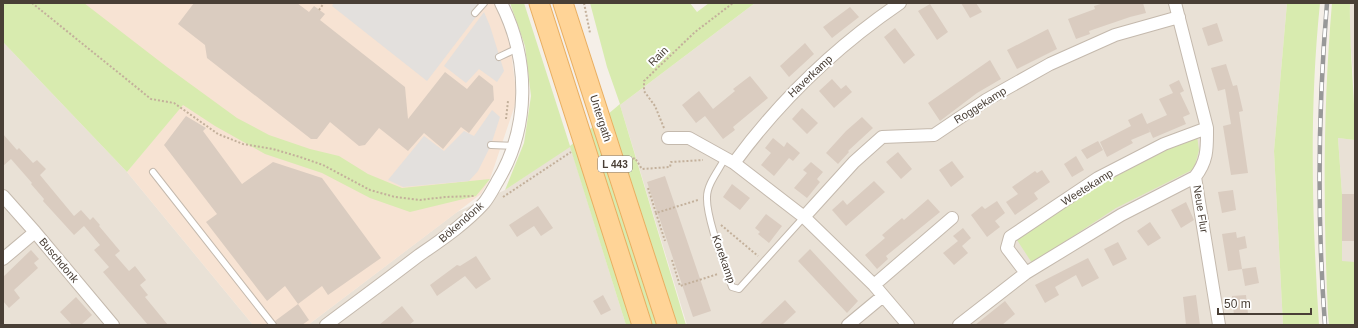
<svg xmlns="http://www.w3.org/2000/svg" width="1358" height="328" viewBox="0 0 1358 328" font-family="Helvetica,sans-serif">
<rect width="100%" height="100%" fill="#f5efe8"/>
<path fill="#e9e1d6" d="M755,3H1287L1274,151L1283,325H687L620,105Z
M1350,3H1355V98L1350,38Z
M3,42L127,172L253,325H3Z
M1338,138L1355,140V262H1342V194Z
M570,146L626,325H308L457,212L505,190Z"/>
<path fill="#f7e3d3" d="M51,3H502L509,35L517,99L490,179L481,194L308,325H253L127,172L183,104Z"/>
<path fill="#d8ebaf" d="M3,3H84L167,67L237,118L269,135L310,149L339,156L368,174L402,188L490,179L476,196L410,212L370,198L322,173L265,154L215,126L183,105L127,172L3,42Z
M510,3H524L570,146L620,104L607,67L590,3H690L697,12L709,3H755L620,105L686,325H626L570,147L505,190L524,143L531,96L525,46Z
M1287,3H1320C1309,110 1312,218 1319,325H1283L1274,151Z
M1332,3H1350C1349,49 1355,94 1355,140L1338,138L1342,194V261L1355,262V325H1329L1328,314C1323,210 1323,107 1332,3Z
M1197,136L1199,150L1194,169L1116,208L1032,263L1017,240L1095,186L1184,139Z"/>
<path fill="#e3e0dd" d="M334,3H478L482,9L427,81L332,6Z
M484,12L490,26L504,71L497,82L479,69L466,83L444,66Z
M492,110L500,117L491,145L478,171L469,181L403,187L388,180L424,136L444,151L464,131L474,136Z"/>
<path fill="#daccc0" d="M194,3H297L309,12L314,6L325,14L320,20L405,87L408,119L445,72L467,89L479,75L493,86L494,100L469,133L461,127L443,149L424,133L408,151L379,128L365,145L359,146L330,122L317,139H311L207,58L205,45L178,24Z
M961,3H976L982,12L970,18Z
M1104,3H1143L1146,13L1130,17L1089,31L1090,34L1076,39L1068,19L1095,9L1094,6Z
M930,4L948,32L937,40L918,11Z
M850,7L859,17L832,38L823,27Z
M1217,23L1223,41L1208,46L1202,28Z
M895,28L915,55L904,64L884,37Z
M1048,29L1057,49L1017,69L1007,50Z
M805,43L814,54L789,77L780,66Z
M990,60L1001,79L977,93L940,121L928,103Z
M1226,64L1233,86L1237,85L1243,111L1239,112L1248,173L1231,175L1223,126L1231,124L1225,89L1218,91L1211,68Z
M750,76L768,98L733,127L735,130L723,139L705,116L696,123L682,105L699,91L713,109L735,91L733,89Z
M832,79L841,89L846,85L852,92L834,108L819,91Z
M1179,80L1184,91L1180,93L1190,114L1183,117L1186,124L1153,138L1148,127L1150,132L1131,140L1133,143L1107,157L1100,142L1131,126L1128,120L1142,113L1147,124L1167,115L1159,99L1173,93L1169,85Z
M802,108L818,123L807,134L792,119Z
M186,116L206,128L203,131L242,184L273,162L322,178L381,258L328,295L322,286L298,304L285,286L267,301L206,222L217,214L164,145Z
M862,117L873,128L848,151L849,152L838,164L826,153L846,131Z
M3,134L17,150L19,148L33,163L37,160L46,169L40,175L74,216L81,210L90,220L93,217L100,225L99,226L120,251L115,255L129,271L135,266L146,280L140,285L148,295L145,297L168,325H148L103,272L109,267L94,250L100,245L84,226L74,235L43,201L44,199L31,184L32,183L11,159L3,166Z
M773,138L784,147L787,142L800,153L793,161L789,158L774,176L761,165L771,153L765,148Z
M1098,141L1103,150L1087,159L1081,150Z
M898,152L912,169L901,179L886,162Z
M1076,156L1084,170L1072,177L1064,164Z
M952,161L964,177L951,187L939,170Z
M811,162L823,172L817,179L820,182L807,198L794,188L807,173L803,170Z
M1042,170L1050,182L1034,193L1038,199L1015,215L1006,202L1018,194L1012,187L1035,171L1037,173Z
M665,176L711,311L693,317L647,182Z
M874,181L885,192L846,226L832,210L843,200L847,205Z
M732,184L750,198L740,210L723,197Z
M1233,190L1236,210L1222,213L1218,192Z
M1342,194H1355V241H1342Z
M928,199L940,212L886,256L888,259L877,269L865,255L885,238L882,235L902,218L904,220Z
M997,201L1005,213L995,221L1000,227L987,237L971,215L982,206L985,209Z
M1186,202L1194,220L1181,228L1171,210Z
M538,206L553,228L541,236L534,226L517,237L509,225Z
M766,214L782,226L769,243L758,234L760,232L755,228Z
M1150,222L1161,238L1148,246L1137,231Z
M963,228L971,238L962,246L968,253L954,265L943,253L958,241L953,236Z
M1236,232L1237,238L1245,236L1247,248L1239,250L1242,269L1228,271L1222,234Z
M1118,242L1127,259L1113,266L1104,249Z
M810,249L858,301L847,313L798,261Z
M31,250L39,259L34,263L38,268L14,290L20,298L9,308L3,301V277Z
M476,256L491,279L476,289L465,276L437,296L430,285L457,265L460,266Z
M1088,258L1099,278L1082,287L1076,275L1055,287L1059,295L1045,303L1035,285Z
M1256,267L1259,283L1245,286L1242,269Z
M603,295L611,310L601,315L593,301Z
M1196,295L1200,325H1186L1183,297Z
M1246,295L1248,314L1234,315L1232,296Z
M76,297L92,315L81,325H72L60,312Z
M785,300L796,312L782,325H759Z
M1005,301L1015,314L1002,325H975Z
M298,304L309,320L302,325H277L275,321Z
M402,306L414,321L409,325H379Z"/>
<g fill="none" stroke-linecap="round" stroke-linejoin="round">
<defs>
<path id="service" d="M475,13L484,3
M499,57L518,48
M491,145L513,146
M725,158C719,170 707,184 707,197C706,218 725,266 732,287L739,289L804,217
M153,172L273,325"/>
<path id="minor" d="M1175,3L1207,128C1207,148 1208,160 1195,177L1219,325
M668,138H689L734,163L804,217L874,285L908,325
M734,163C781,99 834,48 900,3
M3,196L35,232L113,325
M804,217L854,162L882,137L934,135L986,100L1050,64L1115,35L1179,17
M3,259L35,232
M1026,273L1121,215L1195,177
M874,285L952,218
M326,325C357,302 388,279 418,256C441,240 465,224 484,203C489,197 493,189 497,182C530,128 530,60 501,3
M848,325L883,296
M959,325L1026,273L1007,248L1010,237L1098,178L1164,144L1207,128"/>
<path id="primary" d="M539,3L642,325
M563,3L667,325"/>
</defs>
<use href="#service" stroke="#c4b9ad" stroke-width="8"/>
<use href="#minor" stroke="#c4b9ad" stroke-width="14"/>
<use href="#primary" stroke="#e9af62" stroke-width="21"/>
<path stroke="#c3b09b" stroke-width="2" stroke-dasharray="2 2" stroke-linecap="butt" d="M32,3L151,99L174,103L218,134L243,144L273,149L300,157L323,165L370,190L395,197L420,200L445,197L474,196
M584,3L590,33
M319,10L324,3
M506,119L508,101
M664,128L655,106L644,91V81L695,32L733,3
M629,160L635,158L642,169L670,167L671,162L703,160
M648,188L656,213L698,200
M503,197L571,152
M656,213L665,241
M721,225L758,256
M672,260L680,286L718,274"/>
<use href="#service" stroke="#fff" stroke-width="6"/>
<use href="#minor" stroke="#fff" stroke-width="12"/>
<use href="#primary" stroke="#ffd497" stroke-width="19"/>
<defs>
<path id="rail" d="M1325,325C1317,218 1318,110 1327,3"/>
</defs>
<use href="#rail" stroke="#989898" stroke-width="4.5"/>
<use href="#rail" stroke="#fff" stroke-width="3" stroke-dasharray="9" stroke-linecap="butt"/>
</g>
<g text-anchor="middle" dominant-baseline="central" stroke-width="4" stroke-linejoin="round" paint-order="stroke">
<rect fill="#fff" stroke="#807972" stroke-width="1" x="598" y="156" width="34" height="16" rx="3"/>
<g font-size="10" font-weight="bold" fill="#493f36">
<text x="615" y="164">L 443</text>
</g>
<g font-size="11" fill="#493f36" stroke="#fff">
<text transform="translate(658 56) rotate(-44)">Rain</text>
<text transform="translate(810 76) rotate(-43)">Haverkamp</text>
<text transform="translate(980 105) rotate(-32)">Roggekamp</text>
<text transform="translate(601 118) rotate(72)">Untergath</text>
<text transform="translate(1087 187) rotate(-32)">Weetekamp</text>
<text transform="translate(1201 209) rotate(81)">Neue Flur</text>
<text transform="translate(461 222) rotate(-41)">Bökendonk</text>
<text transform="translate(724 259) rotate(71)">Korekamp</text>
<text transform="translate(59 260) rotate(50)">Buschdonk</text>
</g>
</g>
<rect width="1358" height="328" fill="none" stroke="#493f36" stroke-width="8"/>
<path d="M1218 308v6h93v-6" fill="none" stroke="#493f36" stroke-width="2"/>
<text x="1224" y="308" font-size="12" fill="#493f36" stroke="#ffffff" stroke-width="3" paint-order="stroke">50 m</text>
</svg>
